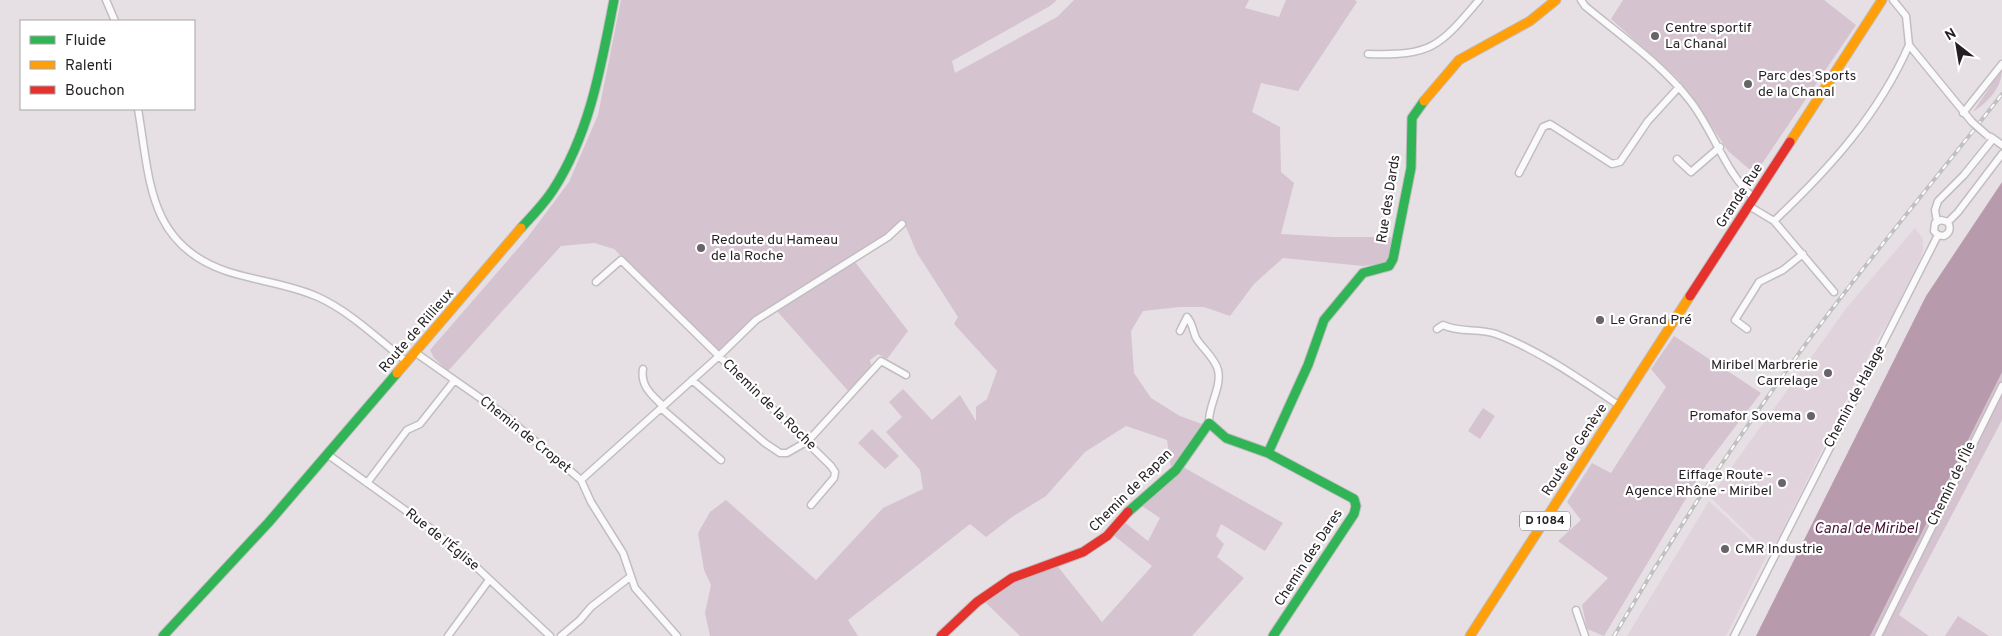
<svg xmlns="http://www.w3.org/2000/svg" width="2002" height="636" viewBox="0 0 2002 636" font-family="Overpass,sans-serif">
<rect width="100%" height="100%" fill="#e6e0e4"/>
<path fill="#e1d3dc" d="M1915,228L1923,239V251L1920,259L1891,318L1878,338L1846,401L1770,555L1710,497L1848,306Z
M1709,501L1767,555L1726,636H1627Z"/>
<path fill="#d5c3cf" d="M621,0H1057L1050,6L952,61L955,73L1057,17L1074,0H1249L1245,8L1279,17L1286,0H1355L1357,2L1298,91L1261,83L1252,112L1280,127L1281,172L1294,183L1281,234L1333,237H1391L1390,262L1363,266L1283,258L1254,284L1230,316L1204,307H1180L1143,311L1131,331L1134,373L1151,398L1180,416L1202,424L1171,468L1167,440L1126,426L1085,452L1046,496L1012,517L986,537L970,524L848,620L858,636H710L705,613L711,585L704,570L698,533L710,512L726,500L816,580L883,508L923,489L920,470L886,432L902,417L889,402L903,389L932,420L960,395L976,421V407L987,399L997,371L954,324L958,317L917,253L905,225L897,227L773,307L719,352L614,249L594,243L561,246L448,371L434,358L430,350L527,238L569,182L598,115Z
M1623,0H1824L1856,25L1755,174L1728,151L1697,104L1677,78L1611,19Z
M2002,69C2002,88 1988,102 1973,112Z
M855,262L908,331L887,359L878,354L870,360L872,369L850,393L776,310Z
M1674,336L1761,393L1706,465L1604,636L1587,629L1582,605L1608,578L1558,541L1581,520L1567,502L1592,463L1611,473L1666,387L1651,369Z
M2002,371V420L1899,615L1929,636H1864Z
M1483,408L1495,416L1480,439L1468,431Z
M872,429L899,456L885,469L858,443Z
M1183,467L1283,523L1265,551L1221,524L1216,536L1224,544L1217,557L1244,578L1192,636H1020L984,601L1015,580L1055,563L1102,622L1152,566L1112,534L1123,521L1148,541L1160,518L1142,506L1174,478Z
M1958,616L1989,636H1945Z"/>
<path fill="#b79bad" d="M2002,182V372L1870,636H1756L1926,296Z"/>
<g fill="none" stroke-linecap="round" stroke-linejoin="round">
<defs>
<path id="street" d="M106,0L115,21
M1581,0L1585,6C1621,36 1662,64 1691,102C1714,132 1726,174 1754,198
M1893,0L1906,16L1909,45L1972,122
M1368,54C1432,56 1439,47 1479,0
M138,109C150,178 147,244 226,271C256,281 289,284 318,297C351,312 379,340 407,362
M1963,113L2002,64
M1991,137L2002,145
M1677,159L1691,172L1720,147
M1519,173L1543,127L1550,124L1612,164L1620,162L1648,121L1679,87
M1749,206L1774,221L1834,292
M1774,221C1829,169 1879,114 1909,45
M1937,222L1935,210L1938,201L1964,175L1993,139
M1948,222L1958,212L2002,154
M1938,235L1934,231L1935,223L1941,220L1948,222
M1938,235L1944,236C1950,233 1951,228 1948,222
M596,282L621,260L719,356L756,320L888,237L902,224
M1437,329L1443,325C1459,333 1479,328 1496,334C1539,350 1583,381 1620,406
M1747,329L1735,320L1759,282L1783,270L1803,254
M1180,331L1187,317C1192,322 1193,331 1196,338C1202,348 1215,358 1218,370C1222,388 1208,405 1209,423
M416,353L503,414L581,480L591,502L623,553L635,588L677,636
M643,369C640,386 652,395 663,406
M692,380L765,443L780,453H787L808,441L881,361L906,375
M661,408L721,460
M327,454L430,528L472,563L550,636
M581,480L719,356L831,466L835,472L834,478L811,505
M367,483L407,430L420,424L454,381
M1576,610L1585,636
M448,636L489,580
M561,636L580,620L591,607L630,577
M1734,636L1938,235
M1878,636L2002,386"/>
<path id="fast" d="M521,228C532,216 544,204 553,190C590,133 601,66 614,0
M1268,453L1308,365L1324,320L1363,273L1389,266L1393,259L1411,168L1412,118L1424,101
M1128,512L1176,470L1209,423L1226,438L1268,453L1354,499L1356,506L1354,514L1273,636
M163,636L269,522L397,373"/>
<path id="slow" d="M1424,101L1459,60L1530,21L1556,0
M1790,142L1882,0
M397,373L521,228
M1470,636L1690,296"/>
<path id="jam" d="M1690,296L1790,142
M941,636L977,602L1012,578L1083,552L1107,536L1128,512"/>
</defs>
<use href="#street" stroke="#c2bdc1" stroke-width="9"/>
<use href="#fast" stroke="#c2bdc1" stroke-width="11"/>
<use href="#slow" stroke="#c2bdc1" stroke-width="11"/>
<use href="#jam" stroke="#c2bdc1" stroke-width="11"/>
<use href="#street" stroke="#fbfafb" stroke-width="6"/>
<use href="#fast" stroke="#30b455" stroke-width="9"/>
<use href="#slow" stroke="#ff9f0a" stroke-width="9"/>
<use href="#jam" stroke="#e5322d" stroke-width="9"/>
<defs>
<path id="rail" d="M1614,636C1673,535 1736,439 1805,345C1868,259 1937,178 2002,94"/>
</defs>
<use href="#rail" stroke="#c1c0c1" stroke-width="4"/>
<use href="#rail" stroke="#fff" stroke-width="2" stroke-dasharray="5.5" stroke-linecap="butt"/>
<defs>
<path id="street-bridge" d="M1972,122L1988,136"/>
</defs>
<use href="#street-bridge" stroke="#c2bdc1" stroke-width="9" stroke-linecap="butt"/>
<use href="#street-bridge" stroke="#fbfafb" stroke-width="6"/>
</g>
<g fill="#686366" stroke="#fff" stroke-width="2">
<circle cx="1655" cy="36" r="5"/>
<circle cx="1748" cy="84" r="5"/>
<circle cx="701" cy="248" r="5"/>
<circle cx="1600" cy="320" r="5"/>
<circle cx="1828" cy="373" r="5"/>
<circle cx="1811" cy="416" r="5"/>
<circle cx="1782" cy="483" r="5"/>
<circle cx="1725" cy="549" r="5"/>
</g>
<g text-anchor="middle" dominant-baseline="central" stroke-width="4.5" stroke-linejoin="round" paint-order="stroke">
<rect fill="#fff" stroke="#666264" stroke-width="1" x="1520" y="511.5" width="50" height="19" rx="4"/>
<g font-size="12" font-weight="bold" fill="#241f22">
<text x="1545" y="521">D 1084</text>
</g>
<g font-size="14" fill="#241f22" stroke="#fff" text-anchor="start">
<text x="1665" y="28">Centre sportif<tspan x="1665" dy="16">La Chanal</tspan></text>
<text x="1758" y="76">Parc des Sports<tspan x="1758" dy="16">de la Chanal</tspan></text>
<text x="711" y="240">Redoute du Hameau<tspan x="711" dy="16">de la Roche</tspan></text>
<text x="1610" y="320">Le Grand Pré</text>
<text x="1818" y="365" text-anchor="end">Miribel Marbrerie<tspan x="1818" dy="16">Carrelage</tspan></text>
<text x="1801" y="416" text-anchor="end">Promafor Sovema</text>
<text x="1772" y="475" text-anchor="end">Eiffage Route -<tspan x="1772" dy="16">Agence Rhône - Miribel</tspan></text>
<text x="1735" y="549">CMR Industrie</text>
</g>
<g font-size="14" fill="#241f22" stroke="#fff">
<text transform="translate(1740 196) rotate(-57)">Grande Rue</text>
<text transform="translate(1389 199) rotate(-81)">Rue des Dards</text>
<text transform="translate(417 331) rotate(-49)">Route de Rillieux</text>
<text transform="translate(1855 397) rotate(-62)">Chemin de Halage</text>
<text transform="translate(769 405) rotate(44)">Chemin de la Roche</text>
<text transform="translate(525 435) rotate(39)">Chemin de Cropet</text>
<text transform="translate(1575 450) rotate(-57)">Route de Genève</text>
<text transform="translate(1952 484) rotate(-64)">Chemin de l'Île</text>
<text transform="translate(1131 491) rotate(-45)">Chemin de Rapan</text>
<text transform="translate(442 540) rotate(39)">Rue de l'Église</text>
<text transform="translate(1309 558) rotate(-57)">Chemin des Dares</text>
</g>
<g font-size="15" font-style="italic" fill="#441337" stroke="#fff">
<text x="1866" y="529">Canal de Miribel</text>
</g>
</g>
<rect x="20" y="20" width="175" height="90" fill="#ffffff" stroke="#a7a5a7"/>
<rect x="30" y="36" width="25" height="8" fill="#30b455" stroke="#a7a5a7"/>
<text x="65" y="45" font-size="15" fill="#241f22">Fluide</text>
<rect x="30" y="61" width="25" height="8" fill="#ff9f0a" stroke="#a7a5a7"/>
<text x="65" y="70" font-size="15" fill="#241f22">Ralenti</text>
<rect x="30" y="86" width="25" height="8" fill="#e5322d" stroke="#a7a5a7"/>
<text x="65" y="95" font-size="15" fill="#241f22">Bouchon</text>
<g transform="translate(1957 45) rotate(329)" stroke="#ffffff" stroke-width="4" paint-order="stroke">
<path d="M0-4L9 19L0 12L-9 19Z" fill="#241f22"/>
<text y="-8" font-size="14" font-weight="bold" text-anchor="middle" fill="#241f22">N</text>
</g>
</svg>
